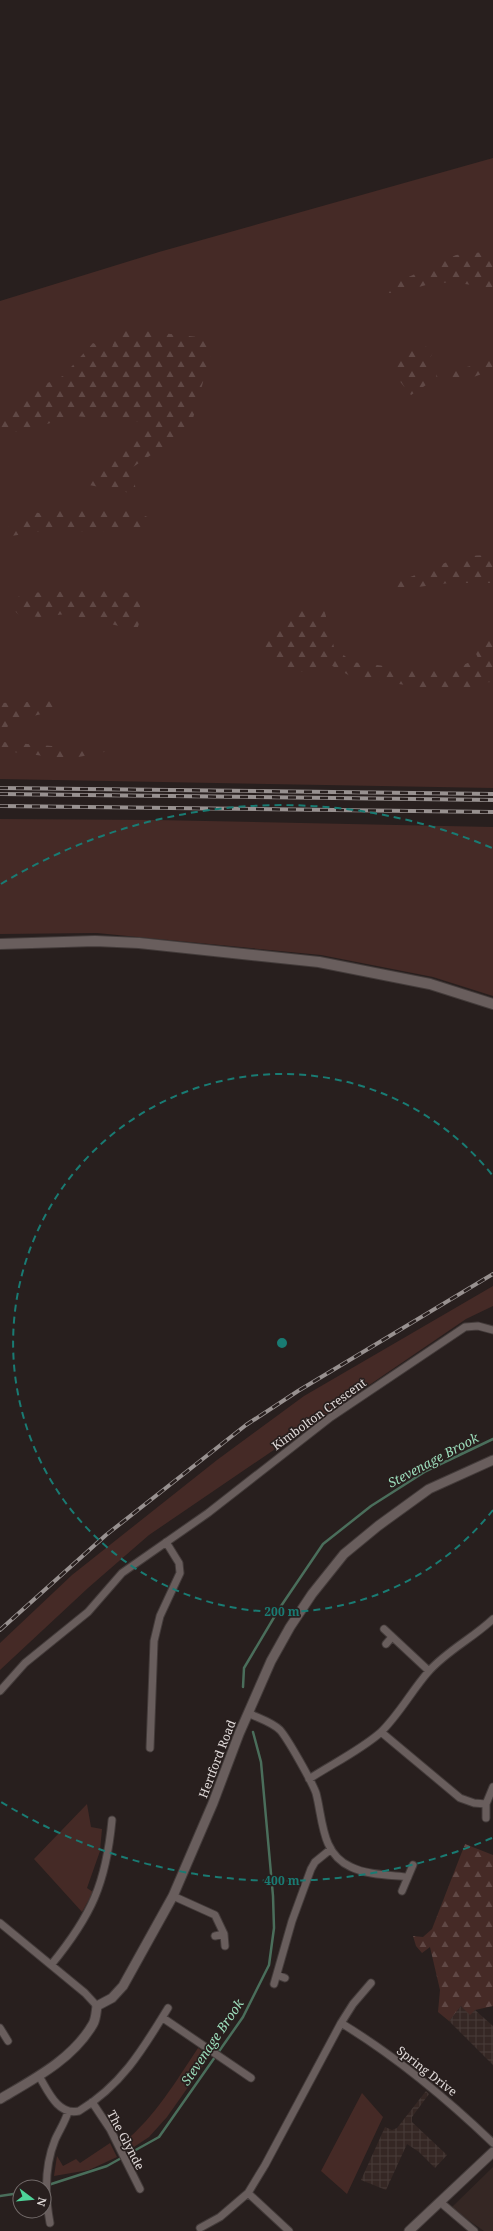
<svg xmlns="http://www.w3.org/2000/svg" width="493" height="2231" viewBox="0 0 493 2231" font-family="'Noto Serif',serif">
<defs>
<pattern id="industrial-grid" width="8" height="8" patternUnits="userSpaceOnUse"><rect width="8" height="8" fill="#352724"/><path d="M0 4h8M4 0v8" fill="none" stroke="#483c39"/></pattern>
<pattern id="forest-firs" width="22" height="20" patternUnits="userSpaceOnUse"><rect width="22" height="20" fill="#452a26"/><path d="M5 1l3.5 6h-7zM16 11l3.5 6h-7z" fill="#604845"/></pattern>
</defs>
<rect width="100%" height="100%" fill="#281f1e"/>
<path fill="#352724" d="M493,2167V2231H484L451,2208Z"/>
<path fill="url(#industrial-grid)" d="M461,2006L475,2010L493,2026V2065L449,2021Z
M426,2091L429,2094L412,2117V2122L447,2155L435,2168L419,2152L407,2144L386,2190L361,2180L385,2127L392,2130L397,2128Z"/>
<path fill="#452a26" d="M493,158V788L0,779V301L159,252Z
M0,819L157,820L493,827V996L433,977L321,955L97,933L0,934Z
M493,1286V1306L466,1319L149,1535L88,1588L0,1670V1643L72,1575L217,1460L304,1396Z
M87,1804L91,1827L102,1829L100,1851L87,1888L93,1892L82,1912L34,1859Z
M198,2048L210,2056L167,2117L149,2137L128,2151L124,2142C155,2117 176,2081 198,2048Z
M362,2093L383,2117L347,2194L321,2171Z
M110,2143L117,2157L89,2170L54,2176L57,2156L63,2166L76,2159L80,2163Z"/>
<path fill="url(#forest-firs)" d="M493,251V288L451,282L426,285L397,293H374L456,255Z
M118,328L215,339L190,429L133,467L136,494L89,485L102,468L154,423L74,416L20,432L0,430V415L43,385L63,376L93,343L111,351Z
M435,346L426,369L429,383L411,395L385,363C402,352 415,347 435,346Z
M493,359V370L465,380L437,381L436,373L482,364Z
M64,508H124L150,518L153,526L95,532L50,530L11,536L8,523L32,512L46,514Z
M493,555V583H449L371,593L462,556Z
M104,590L139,594L141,617L137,630L66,614L39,617L19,615L8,604L24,593Z
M324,609L334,647L352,662L393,667L455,669L478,658L472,645L488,635H493V683L489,682L465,690L446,691L352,677L327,663L292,675L277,666L258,642L294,611Z
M57,701L64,709L15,720L6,728L3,742L88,749L130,747L68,759L13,752H0V703Z
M465,1844L493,1855V2006L475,2010L470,2015L461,2006L449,2021L438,2012L440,1990L430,1947L422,1953L416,1946L413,1936L423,1937L432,1929Z"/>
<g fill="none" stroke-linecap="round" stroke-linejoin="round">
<path stroke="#4a6e5b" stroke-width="2.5" d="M243,1687L244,1668L279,1609L323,1544L371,1506L426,1471L493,1439
M42,2187L107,2166L159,2137L243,2017L269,1965L274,1928L273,1896L261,1762L253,1732
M0,2196L20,2193"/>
<defs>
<path id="minor" d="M384,1629L429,1671
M386,1644L392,1637
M0,1691L25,1663L88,1612L122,1573L208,1513L331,1417L465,1327L478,1326L493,1330
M248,1713C258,1718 272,1722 280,1730C288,1739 312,1782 316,1793C323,1819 321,1854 351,1867C367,1875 390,1875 408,1877
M381,1732L460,1798L474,1803L486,1804
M150,1748L154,1641L160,1616L180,1573L179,1563L166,1542
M309,1779C332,1764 359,1751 380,1733C399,1715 412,1690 429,1671C448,1650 473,1638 493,1619
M486,1818V1804L493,1787
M402,1891L413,1865
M173,1896L215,1915L224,1934L225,1946
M0,1923L85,1993L97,2006
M215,1936L224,1934
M51,1965C92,1915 106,1883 112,1820
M277,1975L285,1978
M274,1984L292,1921L311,1869L315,1862L331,1849
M163,2018L251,2078
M341,2023L353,2004L371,1983
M0,2028L8,2041
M39,2076C48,2091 58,2116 79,2111C122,2085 143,2049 168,2008
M92,2102L110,2129L140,2189
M440,2202L474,2231
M50,2223C45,2196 44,2167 55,2140C59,2131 65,2122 68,2112
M200,2228L220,2217L248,2193
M289,2231L248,2193L265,2165L341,2023C397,2057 446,2098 493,2143"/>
<path id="tertiary" d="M0,2099C34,2079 73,2059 93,2024C96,2019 96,2012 97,2006L112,1998L123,1986L173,1896L213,1803L239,1734L271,1661L290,1627L312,1594L344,1554L378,1526L429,1489L493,1460
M409,2231L493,2152"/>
<path id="secondary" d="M0,944L95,941L139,943L319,962L430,984L493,1004"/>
</defs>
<use href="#minor" stroke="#433b3a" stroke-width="9"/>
<use href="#tertiary" stroke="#433b3a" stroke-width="11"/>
<use href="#secondary" stroke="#433b3a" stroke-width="12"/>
<use href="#minor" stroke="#695e5d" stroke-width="7"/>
<use href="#tertiary" stroke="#695e5d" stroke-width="9"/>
<use href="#secondary" stroke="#695e5d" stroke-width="10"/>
<defs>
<path id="rail" d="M0,788L493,794
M0,794L493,800
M0,806L493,812
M0,1630L106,1535L246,1425L298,1391L493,1274"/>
</defs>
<use href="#rail" stroke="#989190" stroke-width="4"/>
<use href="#rail" stroke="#281f1e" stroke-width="2.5" stroke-dasharray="8" stroke-linecap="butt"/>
</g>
<g fill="none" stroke="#197b73" stroke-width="2" stroke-dasharray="7 5">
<path d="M493 1510A269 269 0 1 1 493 1176"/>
<path d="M492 1838A538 538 0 0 1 1 1802M1 884A538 538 0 0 1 492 848"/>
</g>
<g text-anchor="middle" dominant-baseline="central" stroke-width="3.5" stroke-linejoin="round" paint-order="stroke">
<g font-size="12" fill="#e0dad9" stroke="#281f1e">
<text transform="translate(319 1414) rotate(-36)">Kimbolton Crescent</text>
<text transform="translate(217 1759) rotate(-69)">Hertford Road</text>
<text transform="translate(427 2071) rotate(38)">Spring Drive</text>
<text transform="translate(126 2140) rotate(62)">The Glynde</text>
</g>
<g font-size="13" font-style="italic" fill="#9cddbb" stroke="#281f1e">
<text transform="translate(433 1460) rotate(-28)">Stevenage Brook</text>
<text transform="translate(212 2042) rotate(-56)">Stevenage Brook</text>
</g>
</g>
<circle cx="282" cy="1343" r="6" fill="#197b73" stroke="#281f1e" stroke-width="2"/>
<g font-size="12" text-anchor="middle" font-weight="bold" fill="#197b73" stroke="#281f1e" stroke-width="3.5" stroke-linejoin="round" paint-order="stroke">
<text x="282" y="1616">200 m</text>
<text x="282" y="1885">400 m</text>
</g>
<g transform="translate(32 2199) rotate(106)"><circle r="19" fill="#281f1e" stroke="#726a69"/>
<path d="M0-3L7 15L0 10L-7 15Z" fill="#4ed399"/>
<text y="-6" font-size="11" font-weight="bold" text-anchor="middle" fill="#e0dad9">N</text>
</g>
</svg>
